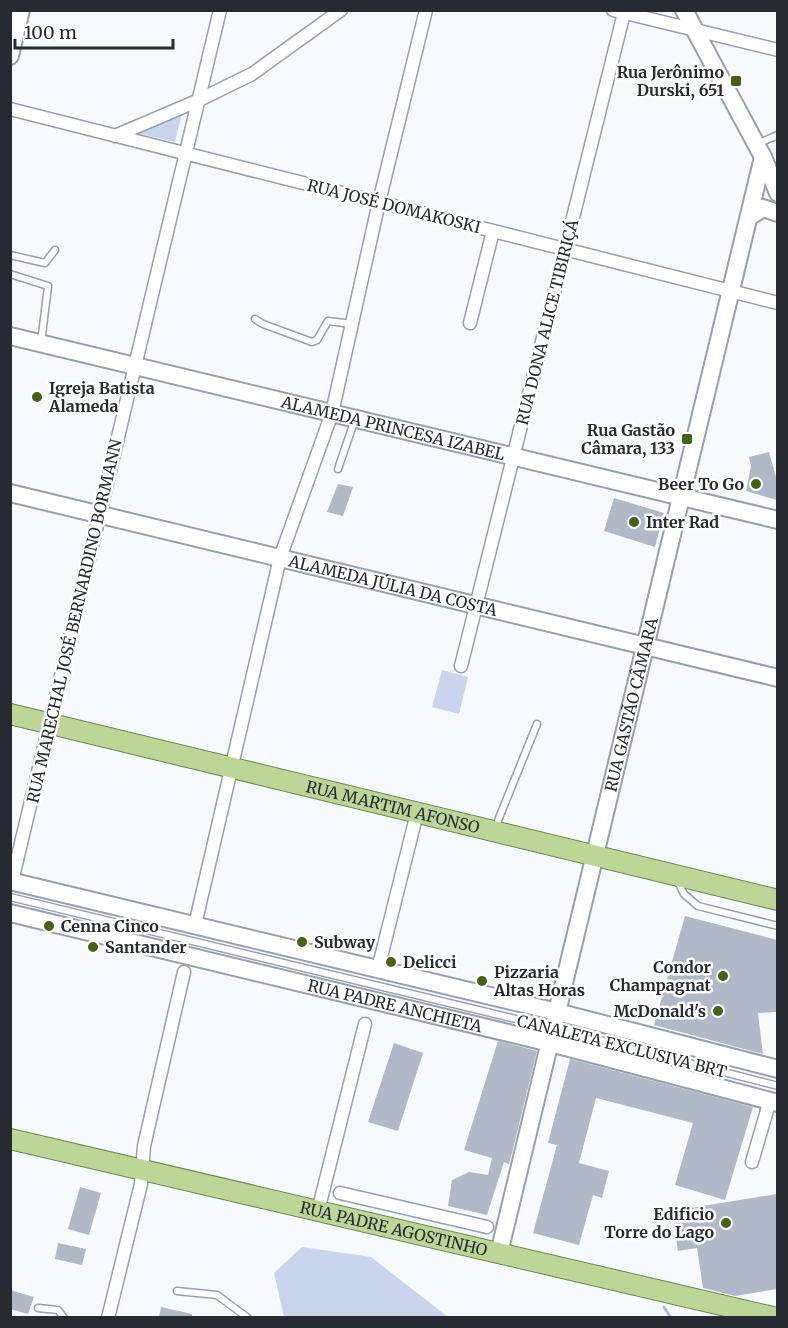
<svg xmlns="http://www.w3.org/2000/svg" width="788" height="1328" viewBox="0 0 788 1328" font-family="Merriweather,serif">
<rect width="100%" height="100%" fill="#f7f9fc"/>
<path fill="#c8d5ec" d="M182,113L175,142L136,133Z
M442,670L468,677L459,714L432,707Z
M302,1247L371,1257L448,1317H284L274,1273Z"/>
<g fill="none" stroke-linecap="round" stroke-linejoin="round">
<path stroke="#abbde1" stroke-width="3" d="M664,1307L671,1318"/>
</g>
<path fill="#b1b9c8" d="M769,452L777,481V500L746,491L751,466L749,457Z
M338,484L353,487L343,516L327,512Z
M614,498L664,513L655,547L604,531Z
M685,916L777,940V1012L758,1013L763,1054L654,1025Z
M498,1041L537,1051L512,1153L509,1164L504,1162L487,1215L448,1206L452,1180L469,1172L488,1175L492,1158L464,1150Z
M394,1043L423,1053L398,1131L368,1122Z
M570,1059L753,1107L725,1200L675,1185L693,1123L596,1098L579,1163L609,1171L602,1198L593,1195L579,1245L533,1233L557,1145L548,1143Z
M80,1187L101,1193L89,1235L68,1229Z
M777,1194V1289L735,1296L703,1288L697,1248L678,1251L672,1211Z
M58,1243L86,1249L82,1265L55,1259Z
M10,1290L34,1297L28,1314L10,1309Z
M161,1307L192,1314V1317H159Z"/>
<g fill="none" stroke-linecap="round" stroke-linejoin="round">
<defs>
<path id="service" d="M757,144L778,135
M10,255L45,263L55,250
M10,274L48,286L41,343
M255,319L263,324L312,342L317,340L328,321L352,324
M338,469L355,419
M495,828L537,724
M677,880L684,894L698,906L778,926
M10,897L553,1028L778,1086
M177,1291L217,1295L248,1318
M38,1308L58,1310L64,1318"/>
<path id="minor" d="M613,10L778,50
M10,109L778,303
M115,136L197,101L252,74L341,10
M470,323L493,231
M461,666L624,13
M12,881L220,10
M195,925L280,558L332,413L379,202L426,10
M378,969L417,813
M752,1162L770,1100
M340,1193L487,1227
M318,1211L365,1024
M108,1318L141,1184L144,1146L184,972"/>
<g id="tertiary">
<path d="M684,10L763,157L778,193"/>
<path d="M10,56L21,10"/>
<path d="M749,217L763,208L778,213"/>
<path id="s1" d="M10,336L778,520"/>
<path id="s2" d="M10,493L778,678"/>
<path d="M10,881L557,1012L778,1069"/>
<path id="s3" d="M10,913L550,1043L778,1103"/>
<path id="s4" d="M499,1253L763,157"/>
</g>
<g id="primary">
<path id="s5" d="M10,714L778,900"/>
<path id="s6" d="M10,1139L777,1318"/>
</g>
</defs>
<use href="#service" stroke="#989fae" stroke-width="9"/>
<use href="#minor" stroke="#989fae" stroke-width="15"/>
<use href="#tertiary" stroke="#989fae" stroke-width="20"/>
<use href="#primary" stroke="#6b8847" stroke-width="22"/>
<use href="#service" stroke="#fff" stroke-width="6"/>
<use href="#minor" stroke="#fff" stroke-width="12"/>
<use href="#tertiary" stroke="#fff" stroke-width="16"/>
<use href="#primary" stroke="#bcd698" stroke-width="20"/>
</g>
<g fill="#446214" stroke="#fff" stroke-width="2">
<rect x="730" y="75" width="12" height="12" rx="3"/>
<circle cx="37" cy="397" r="6"/>
<rect x="681" y="433" width="12" height="12" rx="3"/>
<circle cx="756" cy="484" r="6"/>
<circle cx="634" cy="522" r="6"/>
<circle cx="49" cy="926" r="6"/>
<circle cx="302" cy="942" r="6"/>
<circle cx="93" cy="947" r="6"/>
<circle cx="391" cy="962" r="6"/>
<circle cx="723" cy="976" r="6"/>
<circle cx="482" cy="981" r="6"/>
<circle cx="718" cy="1011" r="6"/>
<circle cx="726" cy="1223" r="6"/>
</g>
<g text-anchor="middle" dominant-baseline="central" stroke-width="5" stroke-linejoin="round" paint-order="stroke">
<g font-size="16" font-weight="bold" fill="#272a30" stroke="#fff" text-anchor="start">
<text x="724" y="72" text-anchor="end">Rua Jerônimo<tspan x="724" dy="18">Durski, 651</tspan></text>
<text x="49" y="388">Igreja Batista<tspan x="49" dy="18">Alameda</tspan></text>
<text x="675" y="430" text-anchor="end">Rua Gastão<tspan x="675" dy="18">Câmara, 133</tspan></text>
<text x="744" y="484" text-anchor="end">Beer To Go</text>
<text x="646" y="522">Inter Rad</text>
<text x="61" y="926">Cenna Cinco</text>
<text x="314" y="942">Subway</text>
<text x="105" y="947">Santander</text>
<text x="403" y="962">Delicci</text>
<text x="711" y="967" text-anchor="end">Condor<tspan x="711" dy="18">Champagnat</tspan></text>
<text x="494" y="972">Pizzaria<tspan x="494" dy="18">Altas Horas</tspan></text>
<text x="706" y="1011" text-anchor="end">McDonald's</text>
<text x="714" y="1214" text-anchor="end">Edificio<tspan x="714" dy="18">Torre do Lago</tspan></text>
</g>
<g font-size="16" fill="#272a30" stroke="#fff">
<text transform="translate(394 206) rotate(14)">RUA JOSÉ DOMAKOSKI</text>
<text transform="translate(547 322) rotate(-76)">RUA DONA ALICE TIBIRIÇÁ</text>
<text stroke="none"><textPath href="#s1" startOffset="394">ALAMEDA PRINCESA IZABEL</textPath></text>
<text stroke="none"><textPath href="#s2" startOffset="394">ALAMEDA JÚLIA DA COSTA</textPath></text>
<text transform="translate(74 621) rotate(-77)">RUA MARECHAL JOSÉ BERNARDINO BORMANN</text>
<text stroke="none"><textPath href="#s4" startOffset="564">RUA GASTÃO CÂMARA</textPath></text>
<text stroke="none"><textPath href="#s5" startOffset="394">RUA MARTIM AFONSO</textPath></text>
<text stroke="none"><textPath href="#s3" startOffset="396">RUA PADRE ANCHIETA</textPath></text>
<text transform="translate(622 1046) rotate(14)">CANALETA EXCLUSIVA BRT</text>
<text stroke="none"><textPath href="#s6" startOffset="394">RUA PADRE AGOSTINHO</textPath></text>
</g>
</g>
<rect width="788" height="1328" fill="none" stroke="#272a30" stroke-width="24"/>
<path d="M15 39v9h158v-9" fill="none" stroke="#272a30" stroke-width="3"/>
<text x="24" y="39" font-size="18" fill="#272a30" stroke="#ffffff" stroke-width="4.5" paint-order="stroke">100 m</text>
</svg>
